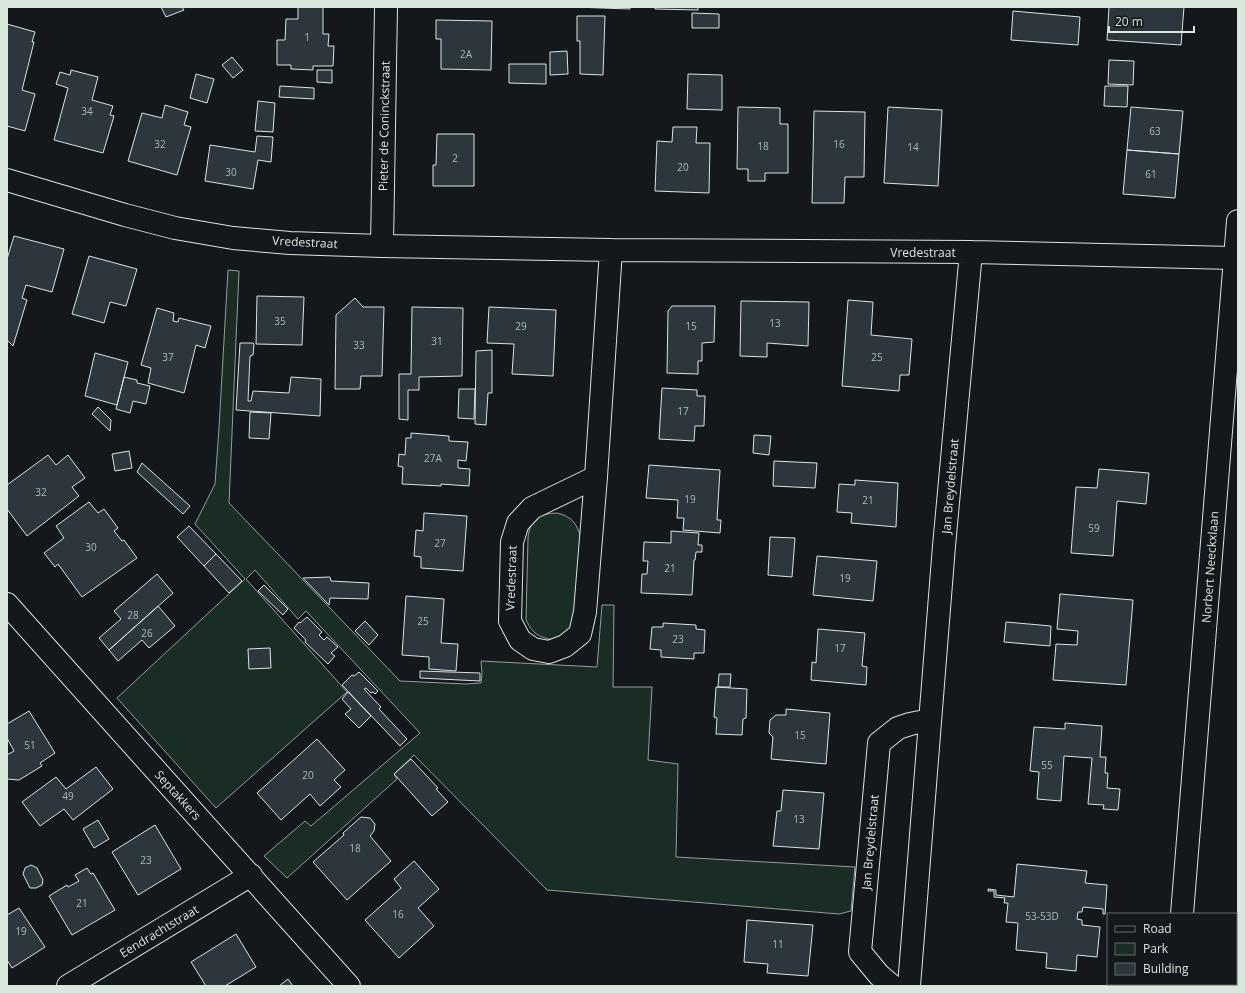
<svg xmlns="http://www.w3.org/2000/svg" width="1245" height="993" viewBox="0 0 1245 993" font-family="'Open Sans',sans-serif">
<rect width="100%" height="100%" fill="#14181c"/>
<path fill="#1a2d24" stroke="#939e99" d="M228,270L239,271L229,503L400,681L466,684L481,683L482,674L481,661L597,667L602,605H614L613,687H652L648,760L678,764L676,857L855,867L851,911L839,914L547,890L414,755L394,774L397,779L287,878L264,856L305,821L311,826L420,733L306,611L298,619L255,570L246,579L347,692L216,808L117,698L245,579L195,524L215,484L219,428Z
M557,513C571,516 578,524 581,539L575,618C571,631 565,634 554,640C538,637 533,634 526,620L528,538C530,519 538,514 557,513Z"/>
<path fill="#2c363c" stroke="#d8e6dc" d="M161,7H182L184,10L166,17Z
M298,7H323V34H329L328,46H334L333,66H313V70L291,69V65H277V40H285L286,19H298Z
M574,7H630V9Z
M655,7H698V10L655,9Z
M1109,7H1184L1181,45L1107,40Z
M1013,11L1080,17L1078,45L1011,40Z
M692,13L719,14V28H692Z
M577,16H605L603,75L580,74V41H577Z
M436,20L492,21L491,70L441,69V39H436Z
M7,24L35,32L32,42H34L22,90L35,94L25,131L7,126Z
M567,51L568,74L550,75V52Z
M232,57L243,70L233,78L222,65Z
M1109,60L1134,61L1133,85L1108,84Z
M509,64H546V84L509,83Z
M71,70L98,77L92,100L113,106L110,115L114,116L103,153L54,140L68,88L56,84L60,72L70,75Z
M317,70H332V83L317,82Z
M196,74L214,79L207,103L190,98Z
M688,74L722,75V110L687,109Z
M280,86L314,88V99L279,97Z
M1105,86H1128L1127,107L1104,106Z
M258,101L275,103L273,132L255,131Z
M165,105L188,112L184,125L191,127L177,175L128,161L142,113L162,118Z
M738,107L780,108V124H788V173H765V181H748V169H737Z
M888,107L942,110L938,186L884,183Z
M1131,107L1183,111L1179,154L1127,150Z
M814,111L865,112L864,177H845L844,203H812Z
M673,127H697L696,143H710L709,193L655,191L657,141L672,142Z
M437,134H474V186H433V165H436Z
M257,136L273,137L271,162L258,160L253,189L205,181L210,145L255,152Z
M1127,150L1179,154L1175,198L1123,194Z
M14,236L64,249L52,292L26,285L22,298L27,300L13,346L7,340V259Z
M89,256L137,269L126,306L110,302L104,323L72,314Z
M257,296L304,297L302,345L256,344Z
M355,298L363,307H384L382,376H361L360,389H335L336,315Z
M848,300L873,302L871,335L912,339L909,375H900L899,391L842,386Z
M741,301L809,302L808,346L767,343V357L740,356Z
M672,306H715L714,342L702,343V361H698V374L667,373L668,311Z
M412,307L463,308L462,376L419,377V390H408V420L399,419V374H411Z
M489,307L556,310L553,376L512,374L514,344L487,343Z
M157,308L174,313L173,321L178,322L179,318L211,326L205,348L196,345L184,393L148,383L151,368L141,365Z
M240,343H253L254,344L253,355L250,356L248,401H251L253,391L289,393L291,377L321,379L320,416L236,410Z
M492,350V393H488L486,425L475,424L476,351Z
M95,353L128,362L117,405L85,396Z
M124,377L137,380V383L150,386L146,404L133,401L130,413L116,409Z
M662,388L697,390V396H705L704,426H695L694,441L659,439Z
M459,389H475L474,419L458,418Z
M98,407L111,420L110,431L92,414Z
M250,412L271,413L269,439L249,438Z
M411,433L449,436V441L468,442L466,461L458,460V468L470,469L469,486L441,484V486L402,484L403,467L398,466L399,454L405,455L406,438H411Z
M754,435L771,436L769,455L753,453Z
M129,451L132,468L115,471L112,454Z
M48,455L56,465L68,455L85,478L72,487L79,496L27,536L7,509V485Z
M774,461L817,463L815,488L773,486Z
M142,463L190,506L183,514L137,472Z
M649,465L720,470L717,520H721L720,533L683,530L684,518H677L678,500L646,498Z
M1099,469L1149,473L1146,504L1117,501L1113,556L1071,553L1076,487L1097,488Z
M855,480L898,483L896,527L851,523L852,513L837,512L839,484L855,485Z
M89,502L98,513L104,509L118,528L114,531L122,541L124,540L137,558L82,597L58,564L55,567L44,553L64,538L56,526Z
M424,513L467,516L463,571L421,568V557L414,556L416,530L423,531Z
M189,526L216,554L204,566L177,537Z
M671,531L699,533L698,545H702V552H696L695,560H694L692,595L641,593L642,574H647L648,561H643L644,542L671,543Z
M770,537L795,538L792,577L768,575Z
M216,554L242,581L229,593L204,566Z
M817,556L877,561L873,601L813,595Z
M157,574L173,593L109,650L99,638L121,619L114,611Z
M330,577L331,581L369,583L368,599L330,598L329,605L303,578Z
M264,585L288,609L283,615L258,591Z
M1060,594L1133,600L1126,685L1053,680L1056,644L1077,645L1078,631L1057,629Z
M406,596L444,599L441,643L458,644L456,671L429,669V657L402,655Z
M158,606L175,626L149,648L142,640L118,661L109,650Z
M307,617L322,632L319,635L324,640L327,637L338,647L331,653L335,656L328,664L305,642L306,640L294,628L299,622L300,623Z
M365,621L378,635L369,645L355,631Z
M1006,622L1051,626L1050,646L1004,642Z
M663,623L696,625V629L705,630L704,653H694V659L661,657V650L650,649L652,627H663Z
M818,629L865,633L862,666L867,667L866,685L811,680L812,662L816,663Z
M270,648L271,668L249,669L248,649Z
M420,671L480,673V681L420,678Z
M359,672L378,691L375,694L373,692L371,693L366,688L364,689L381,707L379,709L407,739L400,746L342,685L352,675L354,676Z
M719,674H731L730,687H718Z
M716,687L747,689L746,718L743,719L742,735L716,734L717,718L714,717Z
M348,692L371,716L359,728L345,714L351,709L342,699Z
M786,709L830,713L826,764L771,759L773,737L769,733L770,720L776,715H786Z
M29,711L55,753L40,763L42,766L19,780L7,779V755L14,751L7,738V724Z
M1065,723L1102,726L1100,757H1106L1105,773H1108L1107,788L1120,789L1118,810L1103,809L1104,805L1088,804L1092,758L1064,756L1061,801L1037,799L1039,772L1030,771L1034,727L1065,729Z
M317,739L345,770L334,780L341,787L320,806L310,794L281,820L257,793Z
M411,759L438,788L436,789L448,802L432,816L394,774Z
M96,767L113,789L73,820L64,809L40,826L22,802L56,777L66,789Z
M783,790L824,793L819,849L773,846L777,811H781Z
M361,817L370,818L375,824L374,831L370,836L391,861L347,900L313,862L344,835L343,833Z
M98,820L109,839L94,848L83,829Z
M155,825L181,869L138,895L112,852Z
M414,861L439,889L418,908L434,926L399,958L365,920L401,888L394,879Z
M1017,864L1087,871L1085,883L1107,885L1105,914H1103V909L1083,907L1082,912H1078L1077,919L1082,920V925L1100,927L1097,957L1077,955L1076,971L1046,968L1047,953L1016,950L1018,923L1006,922L1008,903H1004L1005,898L994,897V891H988V889L996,890V895L1014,897Z
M31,865L37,868L43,880L42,885L36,888H30L23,874L25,868Z
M87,868L91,874L93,873L115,910L72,935L49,896L67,885L68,887L79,881L75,875Z
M19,908L45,947L12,968L7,960V915Z
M747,920L813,925L808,976L767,973L768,964L744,962Z
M236,934L256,967L225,986H206L191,962Z
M288,979L293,986H279Z"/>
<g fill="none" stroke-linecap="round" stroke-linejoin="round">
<defs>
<path id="minor" d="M7,180L125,215L175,228L233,238L290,243L382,246L611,250L971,252L1234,258
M382,246L386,7
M596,477L532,508L518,523L512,542L510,621L520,640L533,649L549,652L565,646L580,634L585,612L596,477L611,250
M7,604L349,986
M68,986L251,875
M892,986L879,975L860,952L879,743L898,728L910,724L930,720
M909,986L944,546L971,252"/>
<path id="secondary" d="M1182,914L1238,221
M1177,986V984"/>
</defs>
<use href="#minor" stroke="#d8e6dc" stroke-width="24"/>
<use href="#secondary" stroke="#d8e6dc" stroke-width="24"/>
<use href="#minor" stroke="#14181c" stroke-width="22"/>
<use href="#secondary" stroke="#14181c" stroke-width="22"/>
</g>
<g text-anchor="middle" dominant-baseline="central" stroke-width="3" stroke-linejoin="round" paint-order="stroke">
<g font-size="10" fill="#adbab4">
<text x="307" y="37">1</text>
<text x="466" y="54">2A</text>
<text x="87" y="111">34</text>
<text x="1155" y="131">63</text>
<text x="160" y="144">32</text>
<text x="839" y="144">16</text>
<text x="763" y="146">18</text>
<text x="913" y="147">14</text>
<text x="455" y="158">2</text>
<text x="683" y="167">20</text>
<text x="231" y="172">30</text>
<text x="1151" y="174">61</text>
<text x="280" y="321">35</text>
<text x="775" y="323">13</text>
<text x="521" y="326">29</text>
<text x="691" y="326">15</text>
<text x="437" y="341">31</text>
<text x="359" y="345">33</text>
<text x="168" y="357">37</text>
<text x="877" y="357">25</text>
<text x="683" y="411">17</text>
<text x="433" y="458">27A</text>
<text x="41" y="492">32</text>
<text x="690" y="499">19</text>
<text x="868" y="500">21</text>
<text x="1094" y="528">59</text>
<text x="440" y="543">27</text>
<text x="91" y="547">30</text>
<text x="670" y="568">21</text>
<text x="845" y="578">19</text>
<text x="133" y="615">28</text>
<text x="423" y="621">25</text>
<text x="147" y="633">26</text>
<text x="678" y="639">23</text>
<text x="840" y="648">17</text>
<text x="800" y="735">15</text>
<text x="30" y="745">51</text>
<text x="1047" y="765">55</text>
<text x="308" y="775">20</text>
<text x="68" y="796">49</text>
<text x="799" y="819">13</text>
<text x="355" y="848">18</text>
<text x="146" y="860">23</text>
<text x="82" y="903">21</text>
<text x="398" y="914">16</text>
<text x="1042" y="916">53-53D</text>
<text x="21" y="931">19</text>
<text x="778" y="944">11</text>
</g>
<g font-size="12" fill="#d8e6dc" stroke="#14181c">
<text transform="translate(384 126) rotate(-89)">Pieter de Coninckstraat</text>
<text transform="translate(305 242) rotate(3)">Vredestraat</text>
<text x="923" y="252">Vredestraat</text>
<text transform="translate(950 486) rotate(-85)">Jan Breydelstraat</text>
<text transform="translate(1210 567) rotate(-86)">Norbert Neeckxlaan</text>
<text transform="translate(511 578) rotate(-88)">Vredestraat</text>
<text transform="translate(178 795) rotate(48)">Septakkers</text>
<text transform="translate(870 842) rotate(-85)">Jan Breydelstraat</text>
<text transform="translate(159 931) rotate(-31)">Eendrachtstraat</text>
</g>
</g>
<rect width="1245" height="993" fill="none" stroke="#d8e6dc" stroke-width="16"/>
<rect x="1107" y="913" width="130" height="72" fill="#14181c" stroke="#626a69"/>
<rect x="1115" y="926" width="20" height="6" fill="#14181c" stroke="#626a69"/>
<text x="1143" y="933" font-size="12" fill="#d8e6dc">Road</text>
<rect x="1115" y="943" width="20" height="12" fill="#1a2d24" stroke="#626a69"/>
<text x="1143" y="953" font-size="12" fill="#d8e6dc">Park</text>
<rect x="1115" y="963" width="20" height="12" fill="#2c363c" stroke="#626a69"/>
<text x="1143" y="973" font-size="12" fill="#d8e6dc">Building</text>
<path d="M1109 26v6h85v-6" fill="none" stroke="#d8e6dc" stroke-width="2"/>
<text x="1115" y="26" font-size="12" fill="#d8e6dc" stroke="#14181c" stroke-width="3" paint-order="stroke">20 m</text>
</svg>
